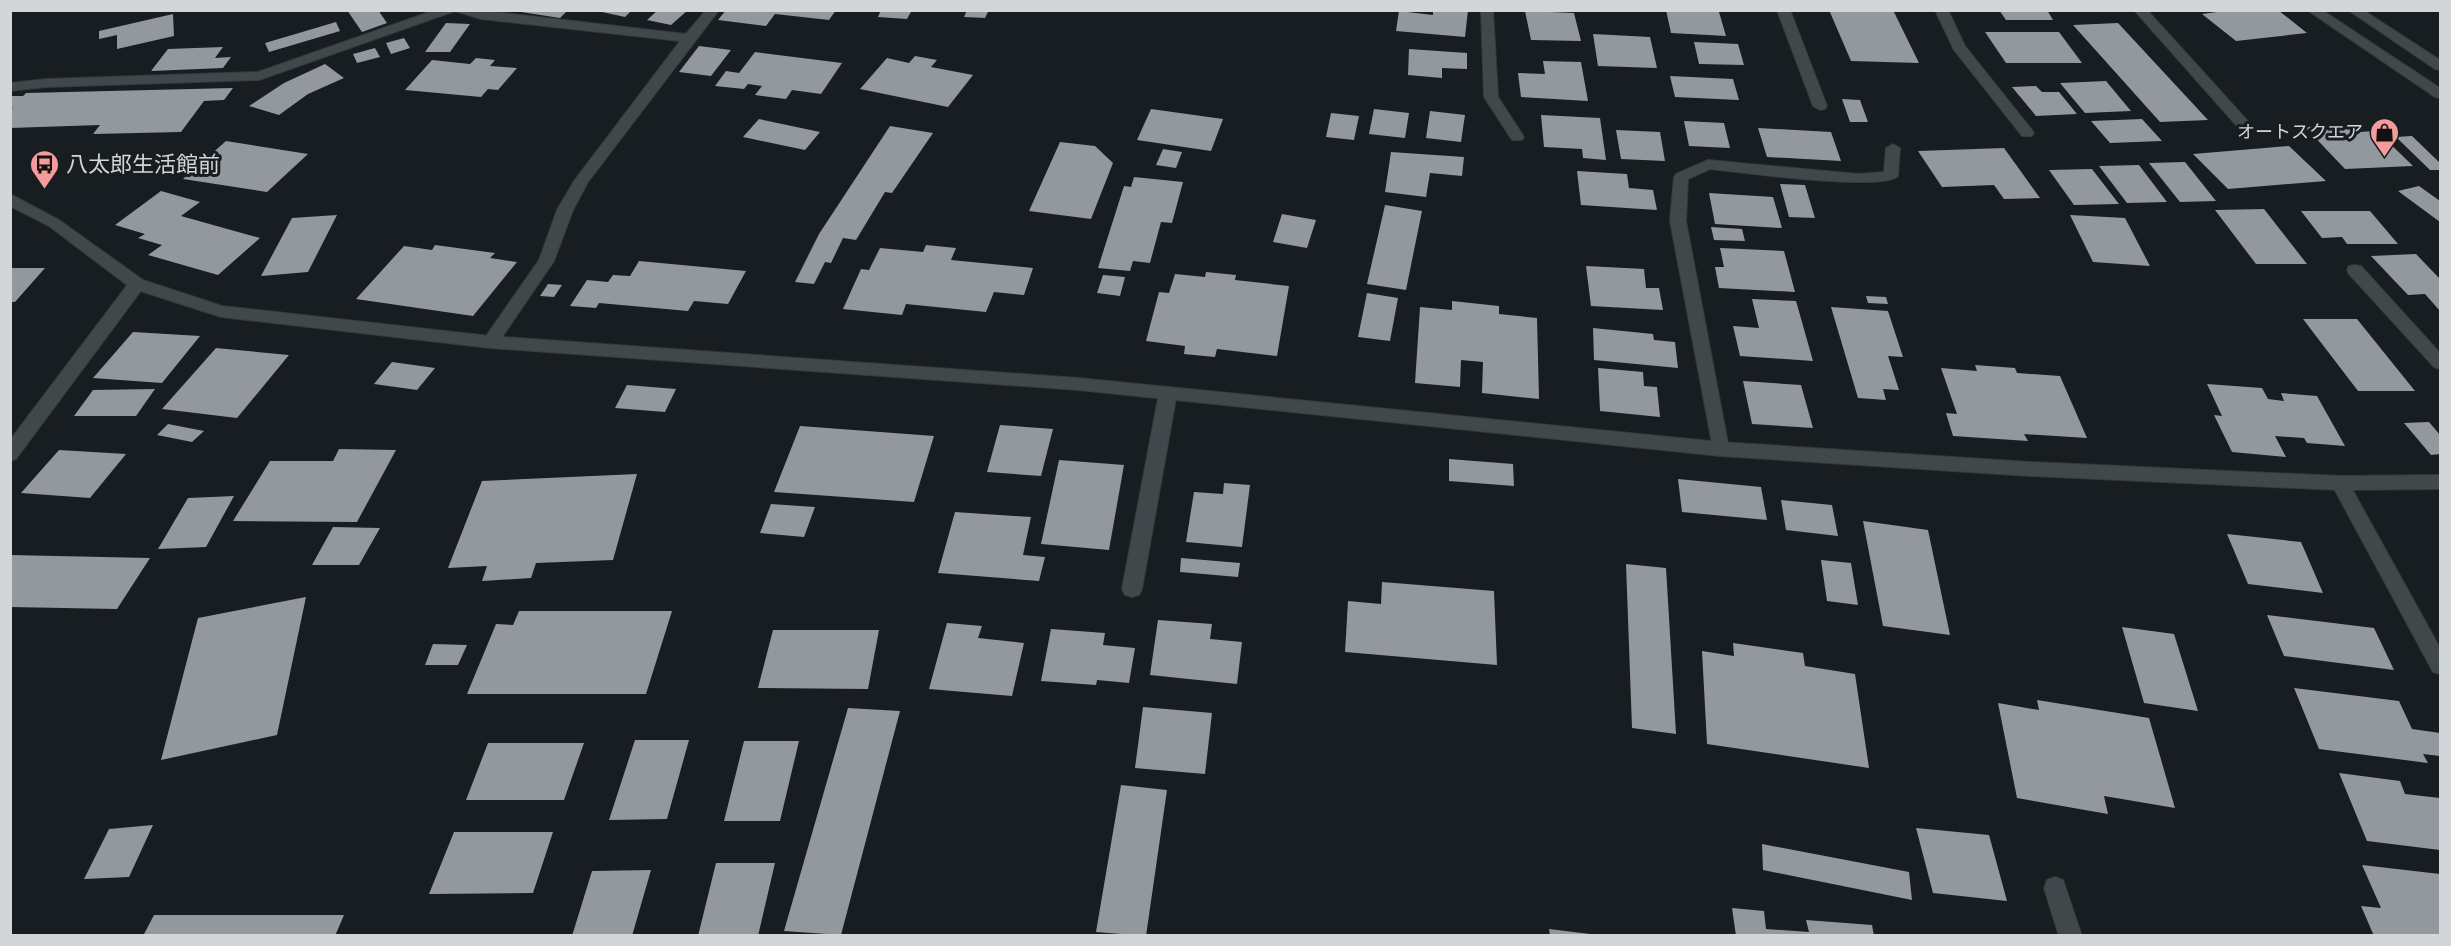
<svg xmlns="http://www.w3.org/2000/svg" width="2451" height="946" viewBox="0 0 2451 946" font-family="Jost,'Noto Sans JP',sans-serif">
<rect width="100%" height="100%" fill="#171d20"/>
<path fill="#93989e" d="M347,10H378L387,23L362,32Z
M508,10H568L560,18Z
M593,10H632L625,17Z
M658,10H688L671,25L647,20Z
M726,10H836L829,20L775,14L766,26L718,20Z
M881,10H912L907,19L878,17Z
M967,10H989L985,18L964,17Z
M1433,10H1468L1465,37L1396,31L1399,11L1433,15Z
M1666,10L1719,12L1726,36L1671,33Z
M1829,10H1893L1919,63L1851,61Z
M1999,10H2047L2053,20H2006Z
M2232,10H2278L2307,33L2236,41L2202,14Z
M1525,11L1574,13L1581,41L1531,40Z
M173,14L174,36L117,49V35L99,39V31Z
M336,22L340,31L269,52L265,43Z
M446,23L470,24L450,52H425Z
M2118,23L2208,120L2160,122L2073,25Z
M1985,32H2059L2082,63H2006Z
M1593,34L1650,37L1657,68L1598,66Z
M404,38L410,48L391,54L386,43Z
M1694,42L1738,44L1744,65L1699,64Z
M699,46L731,50L711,76L679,72Z
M223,47L215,58L231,57L223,68L151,71L168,49Z
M375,48L380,57L357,63L353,54Z
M1409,49L1467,53V69L1442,68V78L1408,75Z
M755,52L842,63L821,94L792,90L786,99L755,95L762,86L748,84L744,89L715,86L726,71L739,73Z
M915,56L937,60L931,67L973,75L948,107L860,89L887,58L909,63Z
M476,58L495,60L490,66L517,68L498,90L488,89L481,97L405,90L432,60L470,64Z
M1543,61L1581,62L1588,101L1521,97L1518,73L1545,74Z
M325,64L344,78L308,94L279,115L249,106L284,83Z
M1670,76L1733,79L1739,100L1675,97Z
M2106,81L2131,111L2085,113L2060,83Z
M2036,86L2042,92H2059L2077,114L2036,116L2012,87Z
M233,88L224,100L204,101L181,132L93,134L100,125L10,128V110L13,107H10V96H23L26,93Z
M1842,99L1860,100L1868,122H1850Z
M1151,109L1223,119L1211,151L1137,140Z
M1374,109L1409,113L1405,138L1369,134Z
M1430,111L1465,115L1461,142L1426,138Z
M1331,113L1359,116L1354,140L1326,137Z
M1541,115L1600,118L1606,160L1583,158L1582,149L1544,147Z
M759,119L820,132L805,150L743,137Z
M2142,119L2162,141L2110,143L2091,121Z
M1684,121L1724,123L1730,148L1689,146Z
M890,126L933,133L892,193L885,192L856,240L843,238L831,263L825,262L814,284L795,282L819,234Z
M2352,126L2358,132L2377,131L2413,166L2345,169L2305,127Z
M1758,128L1831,132L1841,161L1767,157Z
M1616,130L1660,132L1665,161L1621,159Z
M2412,136L2440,163V170H2430L2396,137Z
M226,141L308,154L267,192L183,179Z
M1060,142L1095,146L1113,163L1091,219L1029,211Z
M2289,146L2326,181L2228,189L2193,154Z
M2004,148L2040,198L2004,199L1994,185L1942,187L1918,151Z
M1163,149L1182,152L1176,168L1156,165Z
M1391,152L1464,157L1462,176L1430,173L1426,197L1385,192Z
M2185,162L2216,201L2180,202L2149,163Z
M2139,165L2167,202L2127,203L2099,166Z
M2092,169L2119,204L2074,205L2049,170Z
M1577,171L1627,174L1629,188L1653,190L1657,210L1581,205Z
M1134,177L1183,182L1172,223L1161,222L1150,263L1133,261L1130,271L1098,268L1124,186L1131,187Z
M1780,184L1805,185L1815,218L1789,217Z
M2419,186L2440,201V222L2398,191Z
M161,191L200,202L181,216L260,238L218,275L148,255L162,245L138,238L145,234L115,225Z
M1709,193L1773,197L1782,228L1715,224Z
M1385,205L1422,211L1406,290L1367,284Z
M2264,209L2307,264H2256L2215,210Z
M2301,211H2370L2398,244H2347L2342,237L2322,238Z
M1282,214L1316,220L1307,248L1273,242Z
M337,215L308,272L261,276L292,218Z
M2070,215L2125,218L2150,266L2093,262Z
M1711,227L1742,229L1745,241L1714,240Z
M435,245L495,253L490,258L517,262L473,316L356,299L404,246L432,250Z
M926,245L956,248L951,260L1033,268L1024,295L994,292L986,312L906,304L902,315L843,309L861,269L869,270L880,248L923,252Z
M1720,248L1784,251L1795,292L1719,288L1715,267H1724Z
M2416,254L2440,279V311L2425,294L2408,295L2371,256Z
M639,261L746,271L728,304L694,301L688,311L599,303L596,308L570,306L587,280L608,282L613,275L630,276Z
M1586,266L1644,269L1646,288H1659L1663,310L1591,306Z
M10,268H45L15,302H10Z
M1206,272L1236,275L1235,280L1289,286L1277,356L1217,349L1215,357L1184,354L1185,346L1146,341L1159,292L1169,293L1175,274L1205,277Z
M1103,275L1125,277L1120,296L1097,293Z
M548,284L562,285L554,297L540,296Z
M1367,293L1398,298L1390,341L1358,337Z
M1866,296L1886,297L1888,304L1868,303Z
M1752,299L1796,301L1813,361L1740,356L1733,326L1759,328Z
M1452,301L1499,306V314L1537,318L1539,399L1482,393L1483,362L1461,360L1460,387L1415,383L1420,307L1452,310Z
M1831,307L1888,311L1903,357L1888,356L1899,390L1883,389L1886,400L1858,398Z
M2303,319H2357L2415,391H2358Z
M1593,328L1653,334L1654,340L1675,342L1678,368L1594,360Z
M133,332L200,336L162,383L93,378Z
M216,348L289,355L237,418L162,409Z
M392,362L435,368L417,390L374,384Z
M1975,365L2015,368L2017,373L2060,376L2087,438L2024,434L2028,441L1953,436L1946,413L1957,414L1941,368L1977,371Z
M1598,368L1643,372L1644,386L1657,387L1660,417L1600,411Z
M1743,381L1801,385L1813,428L1752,424Z
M2207,384L2262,388L2268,399L2284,401L2281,393L2317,396L2345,446L2307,443L2304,438L2275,436L2286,457L2232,452L2214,415L2222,416Z
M627,385L676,389L665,412L615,408Z
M155,389L136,416H74L93,390Z
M2429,422L2440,435V454L2431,455L2404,423Z
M168,424L204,431L192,442L157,435Z
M1000,425L1053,429L1041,476L987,472Z
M800,426L934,436L914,502L774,492Z
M339,449L396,450L357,522L233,521L270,461H333Z
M59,450L126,454L90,498L21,493Z
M1449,459L1513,464L1514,486L1449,481Z
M1059,460L1124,465L1109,550L1041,544Z
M637,474L613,560L536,563L531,578L482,581L487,566L448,568L482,481Z
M1678,479L1761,487L1767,520L1682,512Z
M1224,483L1250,485L1242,547L1186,542L1194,492L1223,494Z
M234,496L206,547L158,549L188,498Z
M1781,500L1832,505L1838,536L1786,530Z
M771,504L815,507L804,537L760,533Z
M955,512L1031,517L1023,555L1045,557L1039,581L938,573Z
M1863,521L1928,530L1950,635L1883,626Z
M333,527L380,528L359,565H312Z
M2227,534L2301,542L2323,593L2248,584Z
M10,555L150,558L117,609L10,607Z
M1181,558L1240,563L1238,577L1180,572Z
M1821,560L1851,563L1858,605L1827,601Z
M1626,564L1666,568L1676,734L1632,728Z
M1382,582L1494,591L1497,665L1345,652L1348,601L1381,604Z
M306,597L277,735L161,760L198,618Z
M519,611H672L646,694H467L496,624L513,625Z
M2267,615L2374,628L2394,670L2284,656Z
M1158,620L1212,624L1210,639L1242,642L1237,684L1150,675Z
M947,623L982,626L978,638L1024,643L1012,696L929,689Z
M2122,627L2174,634L2198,711L2144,703Z
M1051,629L1105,633L1103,645L1135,648L1129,683L1097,680L1096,685L1041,681Z
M773,630H879L868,689L758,688Z
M1733,643L1803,653L1805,666L1855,674L1869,768L1707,744L1702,651L1734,656Z
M433,644L467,645L458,665H425Z
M2294,688L2399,701L2412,729L2440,733V756L2423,754L2428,763L2319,749Z
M2037,700L2149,718L2175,808L2104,796L2108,814L2017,798L1998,703L2039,710Z
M1143,707L1212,713L1205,774L1135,768Z
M848,708L900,711L841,935L784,931Z
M635,740H689L667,819L609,820Z
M744,741H799L780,821H724Z
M488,743H584L564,800H466Z
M2339,773L2400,781L2405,794L2440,798V850L2367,841Z
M1121,785L1167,790L1146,936L1096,932Z
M153,825L129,877L84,879L109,829Z
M1916,828L1989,835L2007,901L1933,893Z
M454,832H553L533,893L429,894Z
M1762,844L1909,872L1912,900L1763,870Z
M716,863H775L758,936H698Z
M2362,865L2440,874V936H2374L2361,906L2381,908Z
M651,870L632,936H572L592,871Z
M1732,908L1764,911L1766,929L1809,932L1806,920L1872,925L1874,936H1736Z
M154,915H344L335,936H143Z
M1549,929L1590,934V936H1550Z"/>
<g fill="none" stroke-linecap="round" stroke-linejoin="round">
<defs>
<path id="lane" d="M1777,10H1790L1827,106L1825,109L1820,110L1813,106Z
M1935,10H1948L1965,46L2032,130L2034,133L2032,136H2022L1954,50Z
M2134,10H2147L2246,119L2248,122L2246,125H2236Z"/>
<path id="street" d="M435,10H478L686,34L706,10H719L588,182L573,210L554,261L496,346H484L482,342L539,260L557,210L574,181L680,41L481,19L455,11L259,80L47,87L10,91V83L47,79L258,72Z
M1481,10H1493L1498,97L1524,137L1522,140H1512L1484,97Z
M1893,144L1900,148L1898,176C1884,192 1738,172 1710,169L1688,179L1686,221L1729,449L1726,454L1720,456L1714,454L1670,221L1674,177L1676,174L1708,160L1858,174L1884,172L1886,148Z
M2355,265L2361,266L2440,353V369L2434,367L2349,274L2347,270L2349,266Z
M137,279L143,280L145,284L143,288L16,459L10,461V440L131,280Z
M1168,387L1174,389L1177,393L1142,589L1139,595L1132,597L1125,595L1122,589L1159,393L1162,389Z
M2340,476L2346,478L2440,648V674L2433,672L2331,483L2334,478Z
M2055,877L2063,880L2082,936H2059L2044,888L2047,880Z"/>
<path id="secondary" d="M2307,10H2322L2440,88V98L2435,97Z
M2348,10H2363L2440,60V70L2435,69Z
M10,194L59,220L143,280L222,306L490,336L1078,378L1720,442L2030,462L2340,476L2440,475V489L2340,490L2030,476L1720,456L1078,390L490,348L221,317L131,288L49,226L10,206Z"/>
</defs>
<use href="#lane" stroke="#35393b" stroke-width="2"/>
<use href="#street" stroke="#35393b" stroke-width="2"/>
<use href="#secondary" stroke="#35393b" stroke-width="2"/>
<use href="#lane" fill="#41484b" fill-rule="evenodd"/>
<use href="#street" fill="#41484b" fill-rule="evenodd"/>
<use href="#secondary" fill="#41484b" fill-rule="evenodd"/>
</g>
<defs>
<symbol id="shop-pin" viewBox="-11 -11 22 30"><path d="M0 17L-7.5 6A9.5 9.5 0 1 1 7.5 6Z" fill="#f59b9b" stroke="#171d20"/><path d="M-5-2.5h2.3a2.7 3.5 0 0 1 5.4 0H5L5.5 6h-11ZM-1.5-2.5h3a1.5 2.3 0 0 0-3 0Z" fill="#111"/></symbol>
<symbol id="bus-pin" viewBox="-11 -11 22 30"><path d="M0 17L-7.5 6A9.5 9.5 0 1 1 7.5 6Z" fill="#f59b9b" stroke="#171d20"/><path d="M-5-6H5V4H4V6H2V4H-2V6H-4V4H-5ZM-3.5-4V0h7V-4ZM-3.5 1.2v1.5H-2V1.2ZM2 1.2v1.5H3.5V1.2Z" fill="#111"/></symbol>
</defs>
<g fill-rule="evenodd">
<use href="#shop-pin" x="2368" y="116" width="33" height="45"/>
<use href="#bus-pin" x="28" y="148" width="33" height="45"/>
</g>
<g text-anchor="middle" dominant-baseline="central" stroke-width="6" stroke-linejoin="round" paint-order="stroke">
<g font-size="18" fill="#d2d6d8" stroke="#171d20" text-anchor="end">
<text x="2363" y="132">オートスクエア</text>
</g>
<g font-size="22" fill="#d2d6d8" stroke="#171d20" text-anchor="start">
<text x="66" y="164">八太郎生活館前</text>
</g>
</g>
<rect width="2451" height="946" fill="none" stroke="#d2d6d8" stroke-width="24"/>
</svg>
